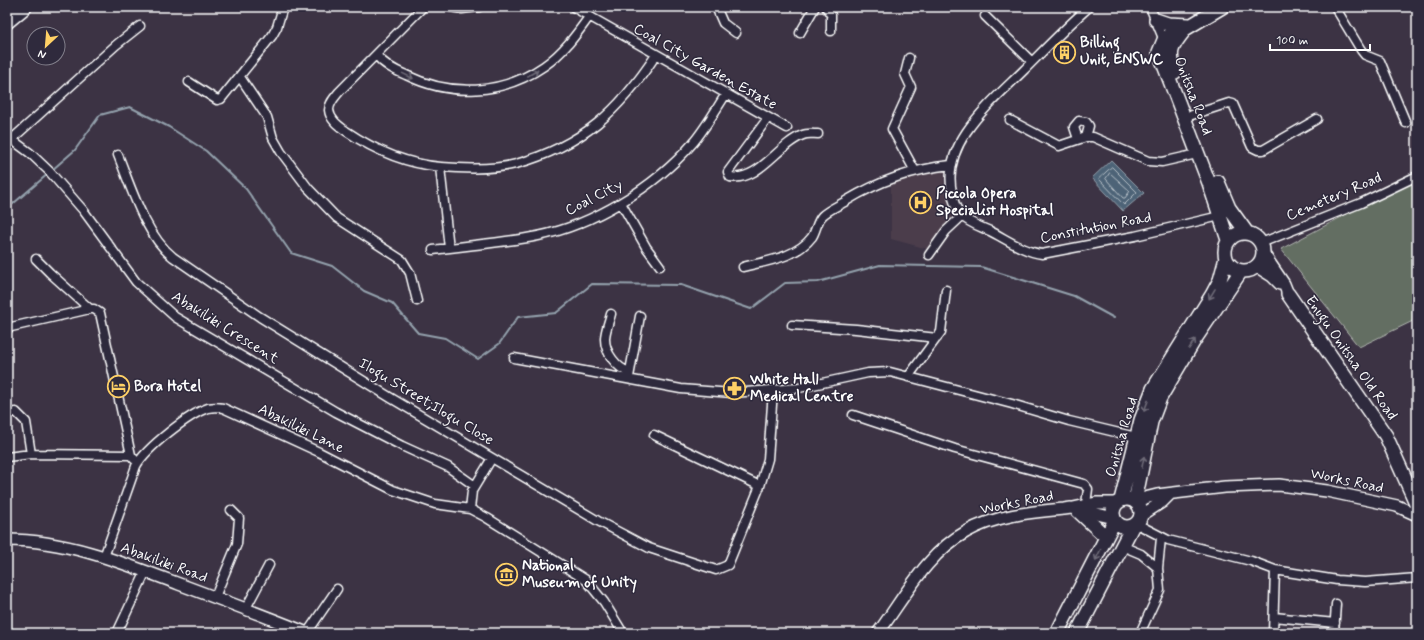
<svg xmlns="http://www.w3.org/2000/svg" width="1424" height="640" viewBox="0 0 1424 640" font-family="Mynerve,sans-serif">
<rect width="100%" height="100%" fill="#3c3344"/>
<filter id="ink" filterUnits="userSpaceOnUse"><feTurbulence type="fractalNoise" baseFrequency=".025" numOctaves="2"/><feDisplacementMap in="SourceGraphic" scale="8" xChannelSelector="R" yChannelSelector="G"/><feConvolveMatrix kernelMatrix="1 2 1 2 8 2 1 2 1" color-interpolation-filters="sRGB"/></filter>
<g filter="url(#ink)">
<path fill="#4b3e4c" d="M945,169L944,189L956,217L951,218L928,249L891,239V184L920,172Z"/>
<path fill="#636e62" stroke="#b1b6b0" d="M1417,177V319L1359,347L1281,249Z"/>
<path fill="#4d6477" stroke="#94a2ad" d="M1111,160L1144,193L1123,211L1092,178Z"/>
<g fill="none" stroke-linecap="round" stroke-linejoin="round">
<path stroke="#b8c1c9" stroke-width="1" d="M1112,167L1137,192L1124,205L1099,179Z
M1110,173L1130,191L1125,198H1123L1106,179Z"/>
<path stroke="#94a2ad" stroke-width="2" d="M52,170L75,150L100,115L130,107L169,127L206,151L246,189L291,253L332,266L364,291L392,303L418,333L445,338L478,359L499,344L518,317L556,313L592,284L681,285L751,309L785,283L818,282L880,265L981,267L1074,296L1114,318
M7,209L49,173"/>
<defs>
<path id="street" d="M423,7L339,92C335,97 329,103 329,110C330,120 339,126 346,131C374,150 407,164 441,167C465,169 493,170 516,164C583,145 619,111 656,55
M450,7L462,9L479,7
M573,7L787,128
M716,7L723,23L736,33
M826,7L831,15V31
M1089,7C1066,27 1045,49 1024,70C992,102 941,142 952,192C953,200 956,209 961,215C968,223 981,227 990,231C1006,239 1024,252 1042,254L1135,236L1220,216
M1150,7L1165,43
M1335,7L1361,50L1365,55L1380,61L1406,123
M985,16L1032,62
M800,33L815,7
M376,55C384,65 394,70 406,75C451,97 502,95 544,66C563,53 576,35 589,17
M909,58L905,74L911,87L892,129L915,171
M240,77L267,117L273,138L281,152L308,188L337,218L402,260L410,273L417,301
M189,82L217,100L221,99L272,36L277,27L283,7
M1192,115L1229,103L1233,104L1252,147L1258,150H1263L1317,119
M768,118L728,172L730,177C759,182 778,144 803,135C807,133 813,134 818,134
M1010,120L1059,146L1086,137H1093L1148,161L1162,162L1197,154
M7,136L30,153L49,171L83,210L136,282L175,317L336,412L402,446L448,467L475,486
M12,139L116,45L140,26
M1078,139L1074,127L1079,121L1086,122L1089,126L1086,137
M118,155C131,187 145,235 173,257L260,317L391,398L598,521L649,548L716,570L728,565L760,486L768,459L773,391
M440,167L449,248
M621,203L646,247L660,266
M1261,243L1361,203L1417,176
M433,250C468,245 503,243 538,236C593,225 655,187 692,144C705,129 715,111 726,94
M929,255L946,231L962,216
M36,259L50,273L90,309
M743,267C766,261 796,258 812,237C816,231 817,221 822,216C828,210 838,206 846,201C879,181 913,169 951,165
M611,314C609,322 605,331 605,339C605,353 617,368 629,372
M792,325L856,329L937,338
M7,328L90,309H94L100,313L131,455
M514,358L681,389L732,393L799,388L868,373L890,372L1012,404L1069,421L1136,437
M629,377L640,316
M908,377L941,332L946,290
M7,413L16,412L26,422L31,454
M853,415L955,449L1084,484L1088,489L1086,504
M654,435L760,486
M7,457L31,454L131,455L134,459
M470,509L472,491L492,458
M1137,524L1168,540L1251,561L1275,570L1273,633
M1122,546L1141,554L1158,568
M104,557L136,466C146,448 189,414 208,408C213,407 218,407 223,408L319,452L393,490L435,504L470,509L487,518L586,580L604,602L623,633
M1275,570L1337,580L1365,582L1417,578
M215,597L237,544L239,518L231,510
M246,608L269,565
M1274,617L1335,623
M117,633L146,571
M307,633L337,589
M1140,633L1160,590L1158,568L1161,538
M1334,633L1336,604"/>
<path id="secondary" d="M1263,253L1284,284L1288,294
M1256,266L1272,276L1280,284
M1138,503L1145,498L1157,495L1225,487L1279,485L1327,491L1397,506L1417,515
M1073,508L1096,503H1117
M1142,515L1162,502L1170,494
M7,540C67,540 124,563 179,584C222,600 265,616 307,633
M878,633C904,598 927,553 966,532C995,515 1032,512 1064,509L1071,508L1114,518"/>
<path id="primary" d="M1222,7L1185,29L1172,33L1164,40L1159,52L1209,183L1228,240
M7,10L10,7
M1156,20L1168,24L1189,25
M7,22L25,7
M1175,72C1168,52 1171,47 1184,31
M1218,182L1229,208L1247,233
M1225 252a19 19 0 1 1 38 0a19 19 0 1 1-38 0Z
M1288,294L1386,436L1417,505
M1113 513a14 14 0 1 1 28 0a14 14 0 1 1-28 0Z
M1121,500L1141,420L1153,389L1212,295L1220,280L1226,258
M1135,501L1151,422L1160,398L1195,339L1241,271
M1077,510L1106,537
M1057,633L1115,520
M1077,633L1132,527"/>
</defs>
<use href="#street" stroke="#fff" stroke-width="11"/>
<use href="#secondary" stroke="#fff" stroke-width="14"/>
<use href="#primary" stroke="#fff" stroke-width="16"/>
<use href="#street" stroke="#2f2a3d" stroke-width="8"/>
<use href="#secondary" stroke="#2f2a3d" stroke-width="11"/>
<use href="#primary" stroke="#2f2a3d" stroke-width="13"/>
</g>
<defs><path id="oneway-shaft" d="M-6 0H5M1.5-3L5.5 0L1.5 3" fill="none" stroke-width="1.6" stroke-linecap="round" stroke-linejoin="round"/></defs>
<g stroke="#6d6a77">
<use href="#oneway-shaft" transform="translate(533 73) rotate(-30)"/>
<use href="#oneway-shaft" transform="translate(408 76) rotate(26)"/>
<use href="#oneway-shaft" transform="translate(1212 294) rotate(121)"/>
<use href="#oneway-shaft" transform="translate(1192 344) rotate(-58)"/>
<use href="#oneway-shaft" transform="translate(1146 406) rotate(111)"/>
<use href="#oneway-shaft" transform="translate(1143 462) rotate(-79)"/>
<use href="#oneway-shaft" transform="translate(1098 555) rotate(116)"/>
</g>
</g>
<defs>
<symbol id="building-ring" viewBox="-11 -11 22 22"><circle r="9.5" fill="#2f2a3d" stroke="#ffd166" stroke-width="1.5"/><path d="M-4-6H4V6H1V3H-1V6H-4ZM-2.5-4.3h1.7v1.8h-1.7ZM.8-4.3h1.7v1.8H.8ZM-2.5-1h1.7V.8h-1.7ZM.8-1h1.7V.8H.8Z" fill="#ffd166"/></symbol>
<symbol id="hospital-ring" viewBox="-11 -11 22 22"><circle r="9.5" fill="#2f2a3d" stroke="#ffd166" stroke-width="1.5"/><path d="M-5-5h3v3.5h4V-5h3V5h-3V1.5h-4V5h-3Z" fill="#ffd166"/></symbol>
<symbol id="hotel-ring" viewBox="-11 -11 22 22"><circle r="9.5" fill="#2f2a3d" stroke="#ffd166" stroke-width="1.5"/><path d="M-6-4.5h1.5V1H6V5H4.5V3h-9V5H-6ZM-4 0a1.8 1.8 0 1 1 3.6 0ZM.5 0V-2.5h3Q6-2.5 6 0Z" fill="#ffd166"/></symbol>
<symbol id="pharmacy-ring" viewBox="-11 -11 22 22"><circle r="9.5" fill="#2f2a3d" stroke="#ffd166" stroke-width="1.5"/><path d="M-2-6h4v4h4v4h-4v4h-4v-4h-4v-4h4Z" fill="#ffd166"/></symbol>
<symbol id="museum-ring" viewBox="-11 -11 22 22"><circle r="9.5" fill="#2f2a3d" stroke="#ffd166" stroke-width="1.5"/><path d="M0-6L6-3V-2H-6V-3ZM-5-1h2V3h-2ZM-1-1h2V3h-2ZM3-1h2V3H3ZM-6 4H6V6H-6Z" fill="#ffd166"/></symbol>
</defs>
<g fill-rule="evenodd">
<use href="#building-ring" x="1052" y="40" width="25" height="25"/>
<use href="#hospital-ring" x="908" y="190" width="25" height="25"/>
<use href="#hotel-ring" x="106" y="374" width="25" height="25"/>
<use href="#pharmacy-ring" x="722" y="376" width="25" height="25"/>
<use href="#museum-ring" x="494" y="562" width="25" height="25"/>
</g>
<g text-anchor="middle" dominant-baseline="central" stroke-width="3" stroke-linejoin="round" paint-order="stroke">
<g font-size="15" font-weight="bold" fill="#fff" stroke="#2f2a3d" text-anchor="start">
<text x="1080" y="43">Billing<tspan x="1080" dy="17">Unit, ENSWC</tspan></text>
<text x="936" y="194">Piccola Opera<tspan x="936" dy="17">Specialist Hospital</tspan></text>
<text x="750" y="380">White Hall<tspan x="750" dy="17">Medical Centre</tspan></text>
<text x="134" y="387">Bora Hotel</text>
<text x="522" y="566">National<tspan x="522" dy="17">Museum of Unity</tspan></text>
</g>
<g font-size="15" fill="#fff" stroke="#2f2a3d">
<text transform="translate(705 67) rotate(29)">Coal City Garden Estate</text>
<text transform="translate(1193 96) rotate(69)">Onitsha Road</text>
<text transform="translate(1334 197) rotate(-23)">Cemetery Road</text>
<text transform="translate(594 198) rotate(-27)">Coal City</text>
<text transform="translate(1096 228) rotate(-11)">Constitution Road</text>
<text transform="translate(225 328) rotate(32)">Abakiliki Crescent</text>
<text transform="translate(1351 358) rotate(55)">Enugu Onitsha Old Road</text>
<text transform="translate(426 402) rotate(31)">Ilogu Street;Ilogu Close</text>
<text transform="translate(301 429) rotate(26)">Abakiliki Lane</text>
<text transform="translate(1122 437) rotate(-74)">Onitsha Road</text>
<text transform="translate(1347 481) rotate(12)">Works Road</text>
<text transform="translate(1017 503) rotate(-11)">Works Road</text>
<text transform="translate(164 563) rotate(20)">Abakiliki Road</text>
</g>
</g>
<rect width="1424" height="640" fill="none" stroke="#2f2a3d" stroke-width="24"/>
<rect x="12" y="12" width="1400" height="616" fill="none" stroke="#fff" stroke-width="1.5" filter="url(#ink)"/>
<g transform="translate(46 46) rotate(206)"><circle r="19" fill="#2f2a3d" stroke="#827f8b"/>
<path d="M0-3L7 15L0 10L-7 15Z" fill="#ffd166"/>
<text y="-6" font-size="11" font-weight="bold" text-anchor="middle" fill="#ffffff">N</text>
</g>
<path d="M1270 44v6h100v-6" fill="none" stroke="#ffffff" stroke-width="2"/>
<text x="1276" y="44" font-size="12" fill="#ffffff" stroke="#2f2a3d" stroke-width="3" paint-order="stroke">100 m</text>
</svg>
